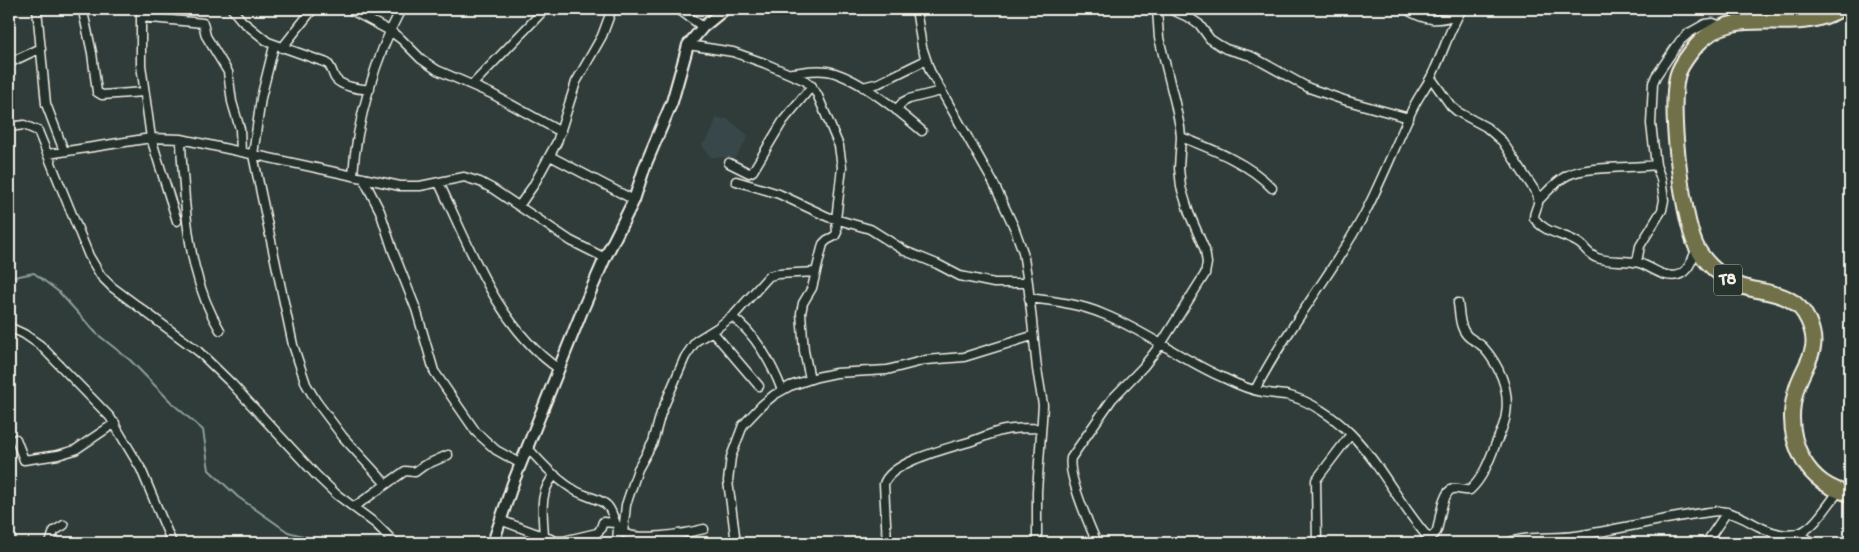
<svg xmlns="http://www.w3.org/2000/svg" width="1859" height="552" viewBox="0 0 1859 552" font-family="'Gochi Hand',sans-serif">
<rect width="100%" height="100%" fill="#2f3c39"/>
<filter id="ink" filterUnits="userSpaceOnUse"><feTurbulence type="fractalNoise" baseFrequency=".02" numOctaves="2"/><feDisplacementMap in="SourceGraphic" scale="10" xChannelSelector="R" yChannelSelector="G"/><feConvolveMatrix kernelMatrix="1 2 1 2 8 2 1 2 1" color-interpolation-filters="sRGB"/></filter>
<g filter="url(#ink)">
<path fill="#394648" d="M716,118L728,119L749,136L735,158L710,157L702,145L712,131Z"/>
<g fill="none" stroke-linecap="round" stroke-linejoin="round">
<path stroke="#8a9f9c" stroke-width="2" d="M9,278L34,273L59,292L97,334L130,360L173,404L203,430L209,470L238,497L288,532L329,543"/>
<defs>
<path id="minor" d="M37,9L46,104L64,151
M141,9V65L151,138L177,221
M232,9L242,21L268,42L327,63C332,67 332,73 335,78C341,86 359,90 370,89
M349,9L390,31L401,39L421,59L437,70L492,94L561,132
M678,9L703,27
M916,9L922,47L930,71L993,182L1014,227L1023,252L1028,283L1037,369L1043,405L1037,491V543
M1170,9L1190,18L1199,24L1210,39L1219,45L1226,49L1251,56L1309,88L1344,100L1409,118
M1406,9C1425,21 1438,22 1459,14
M84,16L92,53L97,92L102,95L144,92
M141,17L203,23L206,36L228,72L232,102L240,129L241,152
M688,45L733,52L764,63L806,81L817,94L839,146L842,167L836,220L837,232L835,236L827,240L823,244L812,288L803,303L801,313L804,351L810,379
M274,46L261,98L253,155L293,345L306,384L316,401L343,437L386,484
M282,48L313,9
M9,63L41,48
M792,73C803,72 815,69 827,71C856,76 900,112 922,131
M1431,78L1451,106L1458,112L1486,127L1502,141L1537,194C1541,206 1534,208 1534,218C1546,235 1565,233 1580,244C1587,249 1587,254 1597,258C1610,263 1625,259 1639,263C1652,267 1664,279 1678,275C1689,272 1693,257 1697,248
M472,85L545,9
M863,87L879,83L926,60
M896,110L903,102L909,99L941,91
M9,127L24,125L38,131L89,256L101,276L112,287L198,351L232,384L316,475L336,494L376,524L395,543
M1181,137C1212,149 1249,163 1272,188
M181,139C181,160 184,180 185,201C189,247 196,290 220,330
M48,154L151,138L181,139L400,186H420L464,177L480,182L493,189L571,241L605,258
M550,156L634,200
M729,163L749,173L753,171L783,121L812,86
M353,175C356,122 376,56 401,9
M363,178L380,211L393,251L416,309L434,371L476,432L496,450L521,464
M736,181L779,194L828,217L870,229L905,251L937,264L960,276L994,283H1028
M439,183C470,247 497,327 559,369
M1539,200C1548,191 1556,181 1568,175C1587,166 1633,168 1656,165
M519,206L533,186L557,142L576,82L602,36L612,9
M1637,262L1640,246L1662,210L1664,200L1661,179L1656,165L1651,124L1653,83L1656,76L1680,41L1689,33L1705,24L1713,23L1721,26
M1029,298C1054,301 1080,304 1103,314C1146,331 1182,360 1224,378C1236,384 1250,390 1263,392C1271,394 1279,394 1286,395C1309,400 1334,417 1351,434C1383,467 1402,510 1433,543
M732,317C755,333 772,364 782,390
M9,327L24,334L40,345L110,417L141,469L172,543
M712,331L759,386
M1255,390C1287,328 1332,275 1365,213C1382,180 1396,144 1412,110C1418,96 1428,85 1434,71C1444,50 1450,28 1462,9
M16,439L24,460L58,455L75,450L115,423
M528,448C541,463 558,481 576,491C585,496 596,498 604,503C613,508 613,522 619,529C630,544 688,533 704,529
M354,507L405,471L415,472L423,466L448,455
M500,520L556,541H563L597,533L600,530L603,522L615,523
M623,533L626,505L638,469L653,442L661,413L685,357L696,341L717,328L735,314L769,276L778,274L816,272
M1798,534L1813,543
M544,537C543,514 538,492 555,475
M1429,539C1432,536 1436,534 1437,530C1440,521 1442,491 1453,489C1459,488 1464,491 1470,490C1483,478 1490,459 1496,443C1500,434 1505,424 1506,414C1510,389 1499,365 1483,347C1479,343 1475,341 1470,338C1459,330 1460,315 1458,303
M50,543L54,531L64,525
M617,543L618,528
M736,543L728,481L731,457L743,425L762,405L774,395L790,386L817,377L836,373L887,370L926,360L964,357L1032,336
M887,543L884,484C891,461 950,448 972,441C983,437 994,432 1005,430C1017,428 1028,428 1040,428
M1097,543C1090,527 1067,474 1071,458L1112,399L1143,367L1161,344L1205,274L1207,263L1205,250L1189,213L1181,187L1179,168L1181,137L1180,127L1175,103L1159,38L1157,9
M1317,543L1316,480L1351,434
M1507,543C1527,535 1554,539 1575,536C1623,529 1670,516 1718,511C1733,512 1745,519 1758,526C1804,549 1813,524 1839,491
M1706,543L1727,512
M1842,543L1850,539"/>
<path id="tertiary" d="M493,543L513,483L582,311L605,258L634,200L645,166L672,102L688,45L703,27L725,9"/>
<path id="trunk" d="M1841,9C1790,39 1736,0 1696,46C1690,53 1683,62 1679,71C1667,100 1682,216 1696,246C1702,258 1713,269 1724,277C1749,298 1791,283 1808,320C1822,350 1806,360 1797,387C1789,412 1790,436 1803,460C1814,479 1829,489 1850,494"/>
</defs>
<use href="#minor" stroke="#f4f1e8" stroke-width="11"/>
<use href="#tertiary" stroke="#f4f1e8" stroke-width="14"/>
<use href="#trunk" stroke="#f4f1e8" stroke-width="18"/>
<use href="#minor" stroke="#26332d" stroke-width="8"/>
<use href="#tertiary" stroke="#26332d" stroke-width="10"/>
<use href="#trunk" stroke="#70704a" stroke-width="14"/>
</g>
</g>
<g text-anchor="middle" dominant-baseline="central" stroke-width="4.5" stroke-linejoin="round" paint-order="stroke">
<rect fill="#26332d" stroke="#b6b8b0" stroke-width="1" x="1714" y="264.5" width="28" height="31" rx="4"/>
<g font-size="18" font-weight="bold" fill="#f4f1e8">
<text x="1728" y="280">T8</text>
</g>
</g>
<rect width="1859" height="552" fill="none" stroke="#26332d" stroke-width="30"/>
<rect x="15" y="15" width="1829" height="522" fill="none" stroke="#f4f1e8" stroke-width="2" filter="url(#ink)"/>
</svg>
